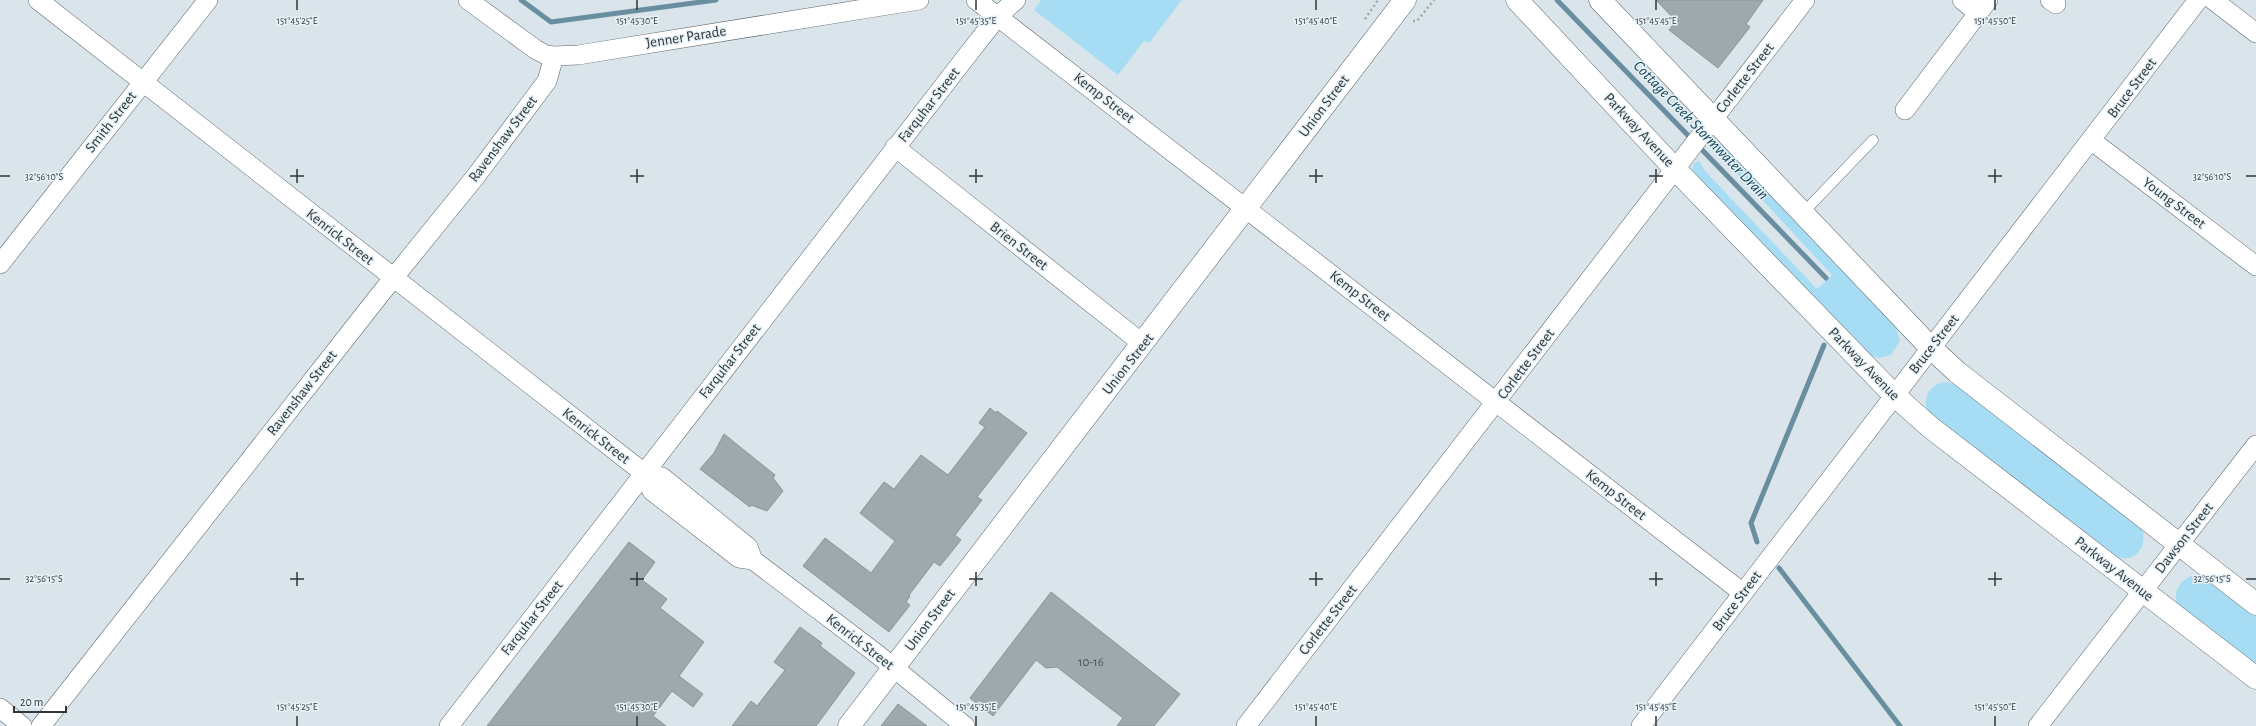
<svg xmlns="http://www.w3.org/2000/svg" width="2256" height="726" viewBox="0 0 2256 726" font-family="'Alegreya Sans',sans-serif">
<rect width="100%" height="100%" fill="#d9e5ea"/>
<path fill="#a6ddf4" d="M1041,0H1182L1149,43L1144,41L1118,75L1034,10Z
M1717,143L1725,145L1841,265L1858,288L1896,327L1900,341L1891,355L1880,358L1872,356L1692,172L1694,163L1699,161L1705,171L1817,289L1832,275L1755,192L1709,146Z
M1944,382L1955,384L2143,530C2146,547 2137,561 2119,558L1927,412C1923,398 1929,385 1944,382Z
M2197,575L2203,577L2256,617V666L2178,606C2171,592 2182,576 2197,575Z"/>
<g fill="none" stroke-linecap="round" stroke-linejoin="round">
<path stroke="#688e9f" stroke-width="5" d="M521,0L551,22L716,0
M1557,0L1826,278
M1757,542L1751,523L1824,345
M1779,568L1900,726"/>
</g>
<path fill="#9ea9ae" stroke="#899398" d="M1656,0H1763L1746,24L1750,27L1718,68L1669,30L1676,21Z
M990,408L996,413L997,411L1027,433L977,497L982,500L955,535L961,540L940,566L934,562L909,595L910,596L906,602L910,605L889,632L803,566L825,538L871,573L895,541L860,513L884,482L894,489L921,455L948,475L985,427L979,423Z
M724,434L775,475L773,478L783,491L767,511L751,505L750,507L700,469L714,453Z
M629,542L655,562L642,580L667,599L660,608L704,642L679,676L703,694L693,707L672,691L653,716L666,726H487Z
M1051,592L1180,694L1154,726H1117L1123,718L1057,667L1046,668L1036,660L993,716L970,698Z
M800,627L822,643L820,646L855,673L816,726H732L751,701L757,706L785,670L774,662Z
M898,704L927,726H881Z"/>
<g fill="none" stroke-linecap="round" stroke-linejoin="round">
<defs>
<path id="service" d="M1803,213L1873,140"/>
<path id="minor" d="M38,0L644,473L662,477L748,547L753,560
M468,0L535,49L546,55L554,56L578,55L919,0
M976,0L1743,593
M1962,0L1978,13
M2050,0L2056,4
M2213,0L2256,33
M1905,110L1988,0
M2092,141L2256,266
M895,147L1143,344
M0,264L208,0
M644,473L652,491L739,558L753,560L877,654L965,726
M0,708L22,726
M41,726L378,297L476,176L547,81L554,56
M449,726L969,53L998,16L1016,0
M1246,726L1805,0
M1641,726L2198,0
M2038,726L2256,445"/>
<path id="secondary" d="M1517,0L1675,169L1894,395L1930,427L2256,678
M1600,0L1931,348L1957,372L2256,604
M849,726L1405,0"/>
</defs>
<use href="#service" stroke="#5c666a" stroke-width="11"/>
<use href="#minor" stroke="#5c666a" stroke-width="20"/>
<use href="#secondary" stroke="#5c666a" stroke-width="23"/>
<path stroke="#9da6aa" stroke-width="2.5" stroke-dasharray="2 3" stroke-linecap="butt" d="M1365,19L1378,0
M1413,21H1417L1434,0"/>
<use href="#service" stroke="#fff" stroke-width="10"/>
<use href="#minor" stroke="#fff" stroke-width="19"/>
<use href="#secondary" stroke="#fff" stroke-width="22"/>
</g>
<path fill="none" stroke="#313537" stroke-width="1.5" d="M297,0V10M637,0V10M976,0V10M1316,0V10M1656,0V10M1995,0V10M297,169V183M637,169V183M976,169V183M1316,169V183M1656,169V183M1995,169V183M0,176H10M290,176H304M630,176H644M969,176H983M1309,176H1323M1649,176H1663M1988,176H2002M2246,176H2256M297,572V586M637,572V586M976,572V586M1316,572V586M1656,572V586M1995,572V586M0,579H10M290,579H304M630,579H644M969,579H983M1309,579H1323M1649,579H1663M1988,579H2002M2246,579H2256M297,716V726M637,716V726M976,716V726M1316,716V726M1656,716V726M1995,716V726"/>
<g text-anchor="middle" dominant-baseline="central" stroke-width="3" stroke-linejoin="round" paint-order="stroke">
<g font-size="13" fill="#4c5255">
<text x="1091" y="662">10-16</text>
</g>
<g font-size="15" fill="#313537" stroke="#e6f2f7">
<text transform="translate(686 37) rotate(-9)">Jenner Parade</text>
<text transform="translate(1745 78) rotate(-52)">Corlette Street</text>
<text transform="translate(2132 88) rotate(-53)">Bruce Street</text>
<text transform="translate(1104 98) rotate(38)">Kemp Street</text>
<text transform="translate(929 105) rotate(-52)">Farquhar Street</text>
<text transform="translate(1324 106) rotate(-53)">Union Street</text>
<text transform="translate(111 122) rotate(-52)">Smith Street</text>
<text transform="translate(1639 130) rotate(47)">Parkway Avenue</text>
<text transform="translate(503 139) rotate(-53)">Ravenshaw Street</text>
<text transform="translate(2174 203) rotate(37)">Young Street</text>
<text transform="translate(340 237) rotate(38)">Kenrick Street</text>
<text transform="translate(1019 246) rotate(38)">Brien Street</text>
<text transform="translate(1360 296) rotate(38)">Kemp Street</text>
<text transform="translate(1934 344) rotate(-52)">Bruce Street</text>
<text transform="translate(730 361) rotate(-52)">Farquhar Street</text>
<text transform="translate(1128 364) rotate(-52)">Union Street</text>
<text transform="translate(1526 364) rotate(-53)">Corlette Street</text>
<text transform="translate(1864 364) rotate(46)">Parkway Avenue</text>
<text transform="translate(302 393) rotate(-52)">Ravenshaw Street</text>
<text transform="translate(596 436) rotate(38)">Kenrick Street</text>
<text transform="translate(1616 495) rotate(38)">Kemp Street</text>
<text transform="translate(2184 538) rotate(-52)">Dawson Street</text>
<text transform="translate(2114 569) rotate(38)">Parkway Avenue</text>
<text transform="translate(1737 601) rotate(-53)">Bruce Street</text>
<text transform="translate(532 618) rotate(-52)">Farquhar Street</text>
<text transform="translate(930 620) rotate(-53)">Union Street</text>
<text transform="translate(1328 620) rotate(-52)">Corlette Street</text>
<text transform="translate(860 642) rotate(38)">Kenrick Street</text>
</g>
<g font-size="16" font-style="italic" fill="#154355" stroke="#e6f2f7">
<text transform="translate(1701 130) rotate(46)">Cottage Creek Stormwater Drain</text>
</g>
</g>
<g font-size="10" text-anchor="middle" fill="#313537" stroke="#e6f2f7" stroke-width="3" stroke-linejoin="round" paint-order="stroke">
<text x="297" y="24">151°45'25"E</text>
<text x="637" y="24">151°45'30"E</text>
<text x="976" y="24">151°45'35"E</text>
<text x="1316" y="24">151°45'40"E</text>
<text x="1656" y="24">151°45'45"E</text>
<text x="1995" y="24">151°45'50"E</text>
<text x="44" y="180">32°56'10"S</text>
<text x="2212" y="180">32°56'10"S</text>
<text x="44" y="582">32°56'15"S</text>
<text x="2212" y="582">32°56'15"S</text>
<text x="297" y="710">151°45'25"E</text>
<text x="637" y="710">151°45'30"E</text>
<text x="976" y="710">151°45'35"E</text>
<text x="1316" y="710">151°45'40"E</text>
<text x="1656" y="710">151°45'45"E</text>
<text x="1995" y="710">151°45'50"E</text>
</g>
<path d="M14 706v6h52v-6" fill="none" stroke="#313537" stroke-width="2"/>
<text x="20" y="706" font-size="12" fill="#313537" stroke="#e6f2f7" stroke-width="3" paint-order="stroke">20 m</text>
</svg>
